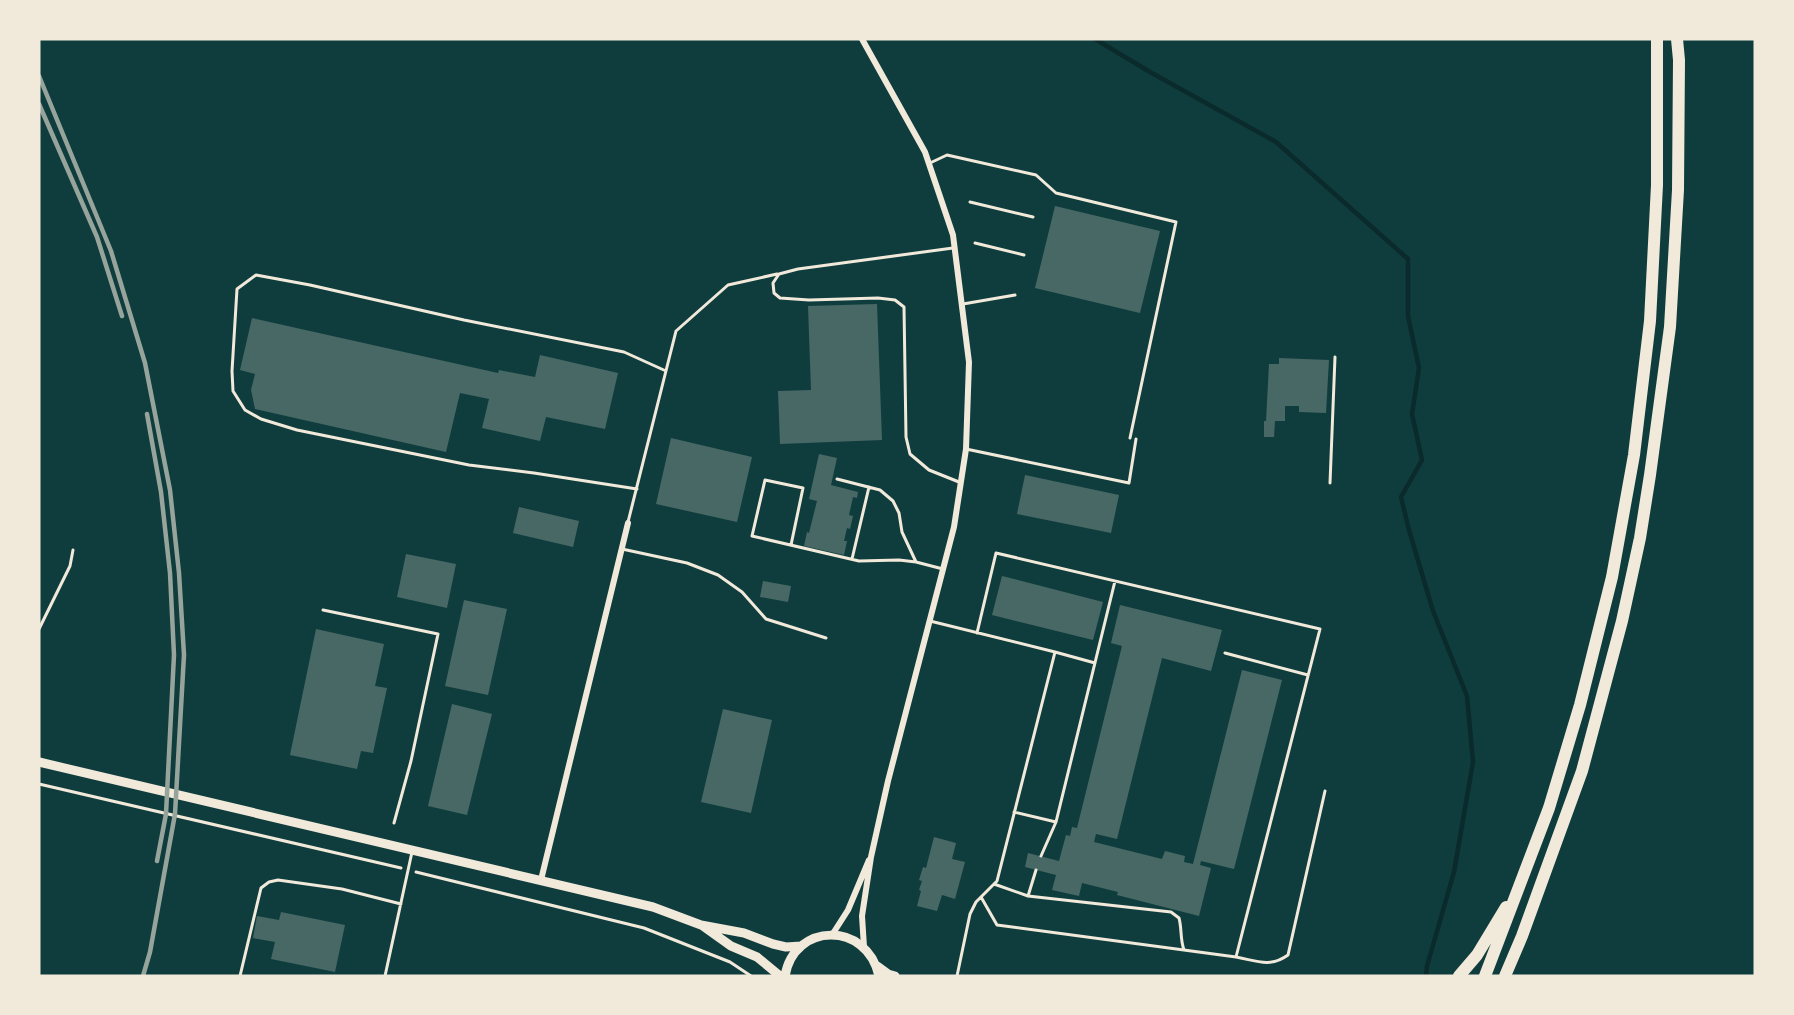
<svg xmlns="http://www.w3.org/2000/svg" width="1794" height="1015" viewBox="0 0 1794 1015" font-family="Signika,sans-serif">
<rect width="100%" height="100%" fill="#0f3d3e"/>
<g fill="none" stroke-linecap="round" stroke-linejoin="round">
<path stroke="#0a2a2b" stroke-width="4.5" d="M1095,39L1150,72L1276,142L1408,259V316L1419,368L1412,414L1422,460L1401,497L1409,530L1433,611L1467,696L1473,762L1454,872L1427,966L1426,976"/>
</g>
<path fill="#486865" d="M1055,206L1160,231L1140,313L1035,288Z
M877,304L882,440L780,444L778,391L811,390L808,306Z
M252,318L498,373L499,370L535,377L540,355L618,373L605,429L546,417L540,441L482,428L489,399L460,393L446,452L255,409L251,390L255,374L240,370Z
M1279,358L1329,360L1326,413L1299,412V406H1285V421H1275L1274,437H1264V421H1266L1269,364H1279Z
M671,438L752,457L737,522L656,504Z
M819,454L837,458L831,485L858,492L857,498L853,497L849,515L853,516L850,529L847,528L844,541H847L844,555L804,546L807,532L809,533L817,501L809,499Z
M1025,475L1119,495L1111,533L1017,514Z
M519,507L579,521L573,547L513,533Z
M406,554L456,564L447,608L397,597Z
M1002,576L1103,602L1093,640L992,615Z
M763,581L791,586L788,602L760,597Z
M464,600L507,609L488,695L445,686Z
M1120,605L1222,630L1211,671L1162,658L1117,839L1096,834L1094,842L1162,859L1165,851L1185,856L1184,862L1193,864L1242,670L1282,680L1234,869L1201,861L1200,865L1211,868L1199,916L1117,895L1118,892L1082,883L1079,896L1052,890L1056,875L1025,867L1028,853L1059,861L1066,835L1070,836L1072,827L1077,828L1122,646L1111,643Z
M316,629L384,644L375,686L387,688L373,753L361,751L357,769L290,755Z
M452,704L492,714L467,815L428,806Z
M723,709L772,720L751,813L701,802Z
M934,837L956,843L952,859L965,862L955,899L942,895L937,911L917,906L921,891L919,890L922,881L919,880L923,867L926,868Z
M281,912L345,925L335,972L271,959L275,942L253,938L257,916L279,920Z"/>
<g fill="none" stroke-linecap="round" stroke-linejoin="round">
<path stroke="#f1e9da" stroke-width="3" d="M39,784L401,868
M416,872L644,928L730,962L751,976"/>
<path stroke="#f1e9da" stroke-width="3" d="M930,163L947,155L1036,175L1056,193L1176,222L1130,438
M970,202L1033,217
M975,243L1024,255
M953,248L798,269L779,274L773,283L774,293L780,298L809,300L878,298L895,300L904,307L906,437L910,454L929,470L959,482
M963,304L1015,295
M966,449L1129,483L1136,439
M837,479L880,490L893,501L899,513L902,532L916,562
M1330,483L1335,357
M637,489L534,473L469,465L297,430L261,419L245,410L233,391L232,371L237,289L256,275L310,285L464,320L624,352L666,371
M628,522L676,331L728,285L777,274
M791,545L803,488L765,480L752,536L859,561L899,560L916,562L943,569
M622,549L687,563L718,575L742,592L766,619L826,638
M852,559L869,487
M323,610L438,634L411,761L394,823
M930,621L1055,652L997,881L976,902L970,914L957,976
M39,629L70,566L73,550
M977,633L996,553L1320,629L1236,957L997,925L981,897
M1055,652L1095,663
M1225,653L1308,675
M1014,812L1056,822
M1041,856L1056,822L1115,581
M994,884L1028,896L1171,912L1179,918C1182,929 1180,939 1184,950
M1028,896L1036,870
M1236,957C1257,961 1270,968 1288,955L1325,791
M240,976L261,888L269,882L278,880L342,889L401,904
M385,976L412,852"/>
<path stroke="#f1e9da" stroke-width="6" d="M862,39L925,152L953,235L969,362L966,449L954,527L888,781L871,857L862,916L864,947
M541,880L628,523
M832,935L848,910L869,860"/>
<path stroke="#f1e9da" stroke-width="9" d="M39,762L653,907L701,925L744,933L773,944L786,947L801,946
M703,926L731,946L757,957L780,976
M877,966L888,974L895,976
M785,976C794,922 867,921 879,976"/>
<path stroke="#f1e9da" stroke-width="12" d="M1459,976L1477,955L1506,907
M1485,976L1549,808L1580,705L1612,577L1634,455L1650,321L1657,185V39
M1505,976L1522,936L1582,771L1622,621L1640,538L1650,475L1670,327L1678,190L1679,60L1677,39"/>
<path stroke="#97a49c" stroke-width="4.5" d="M39,76L111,251L145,363L170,490L179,573L184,655L175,814L150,952L143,976
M39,104L97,237L122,316
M147,414L161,492L170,573L174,655L166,814L157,861"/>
</g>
<rect width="1794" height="1015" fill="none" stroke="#f1e9da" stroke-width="81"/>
</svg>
